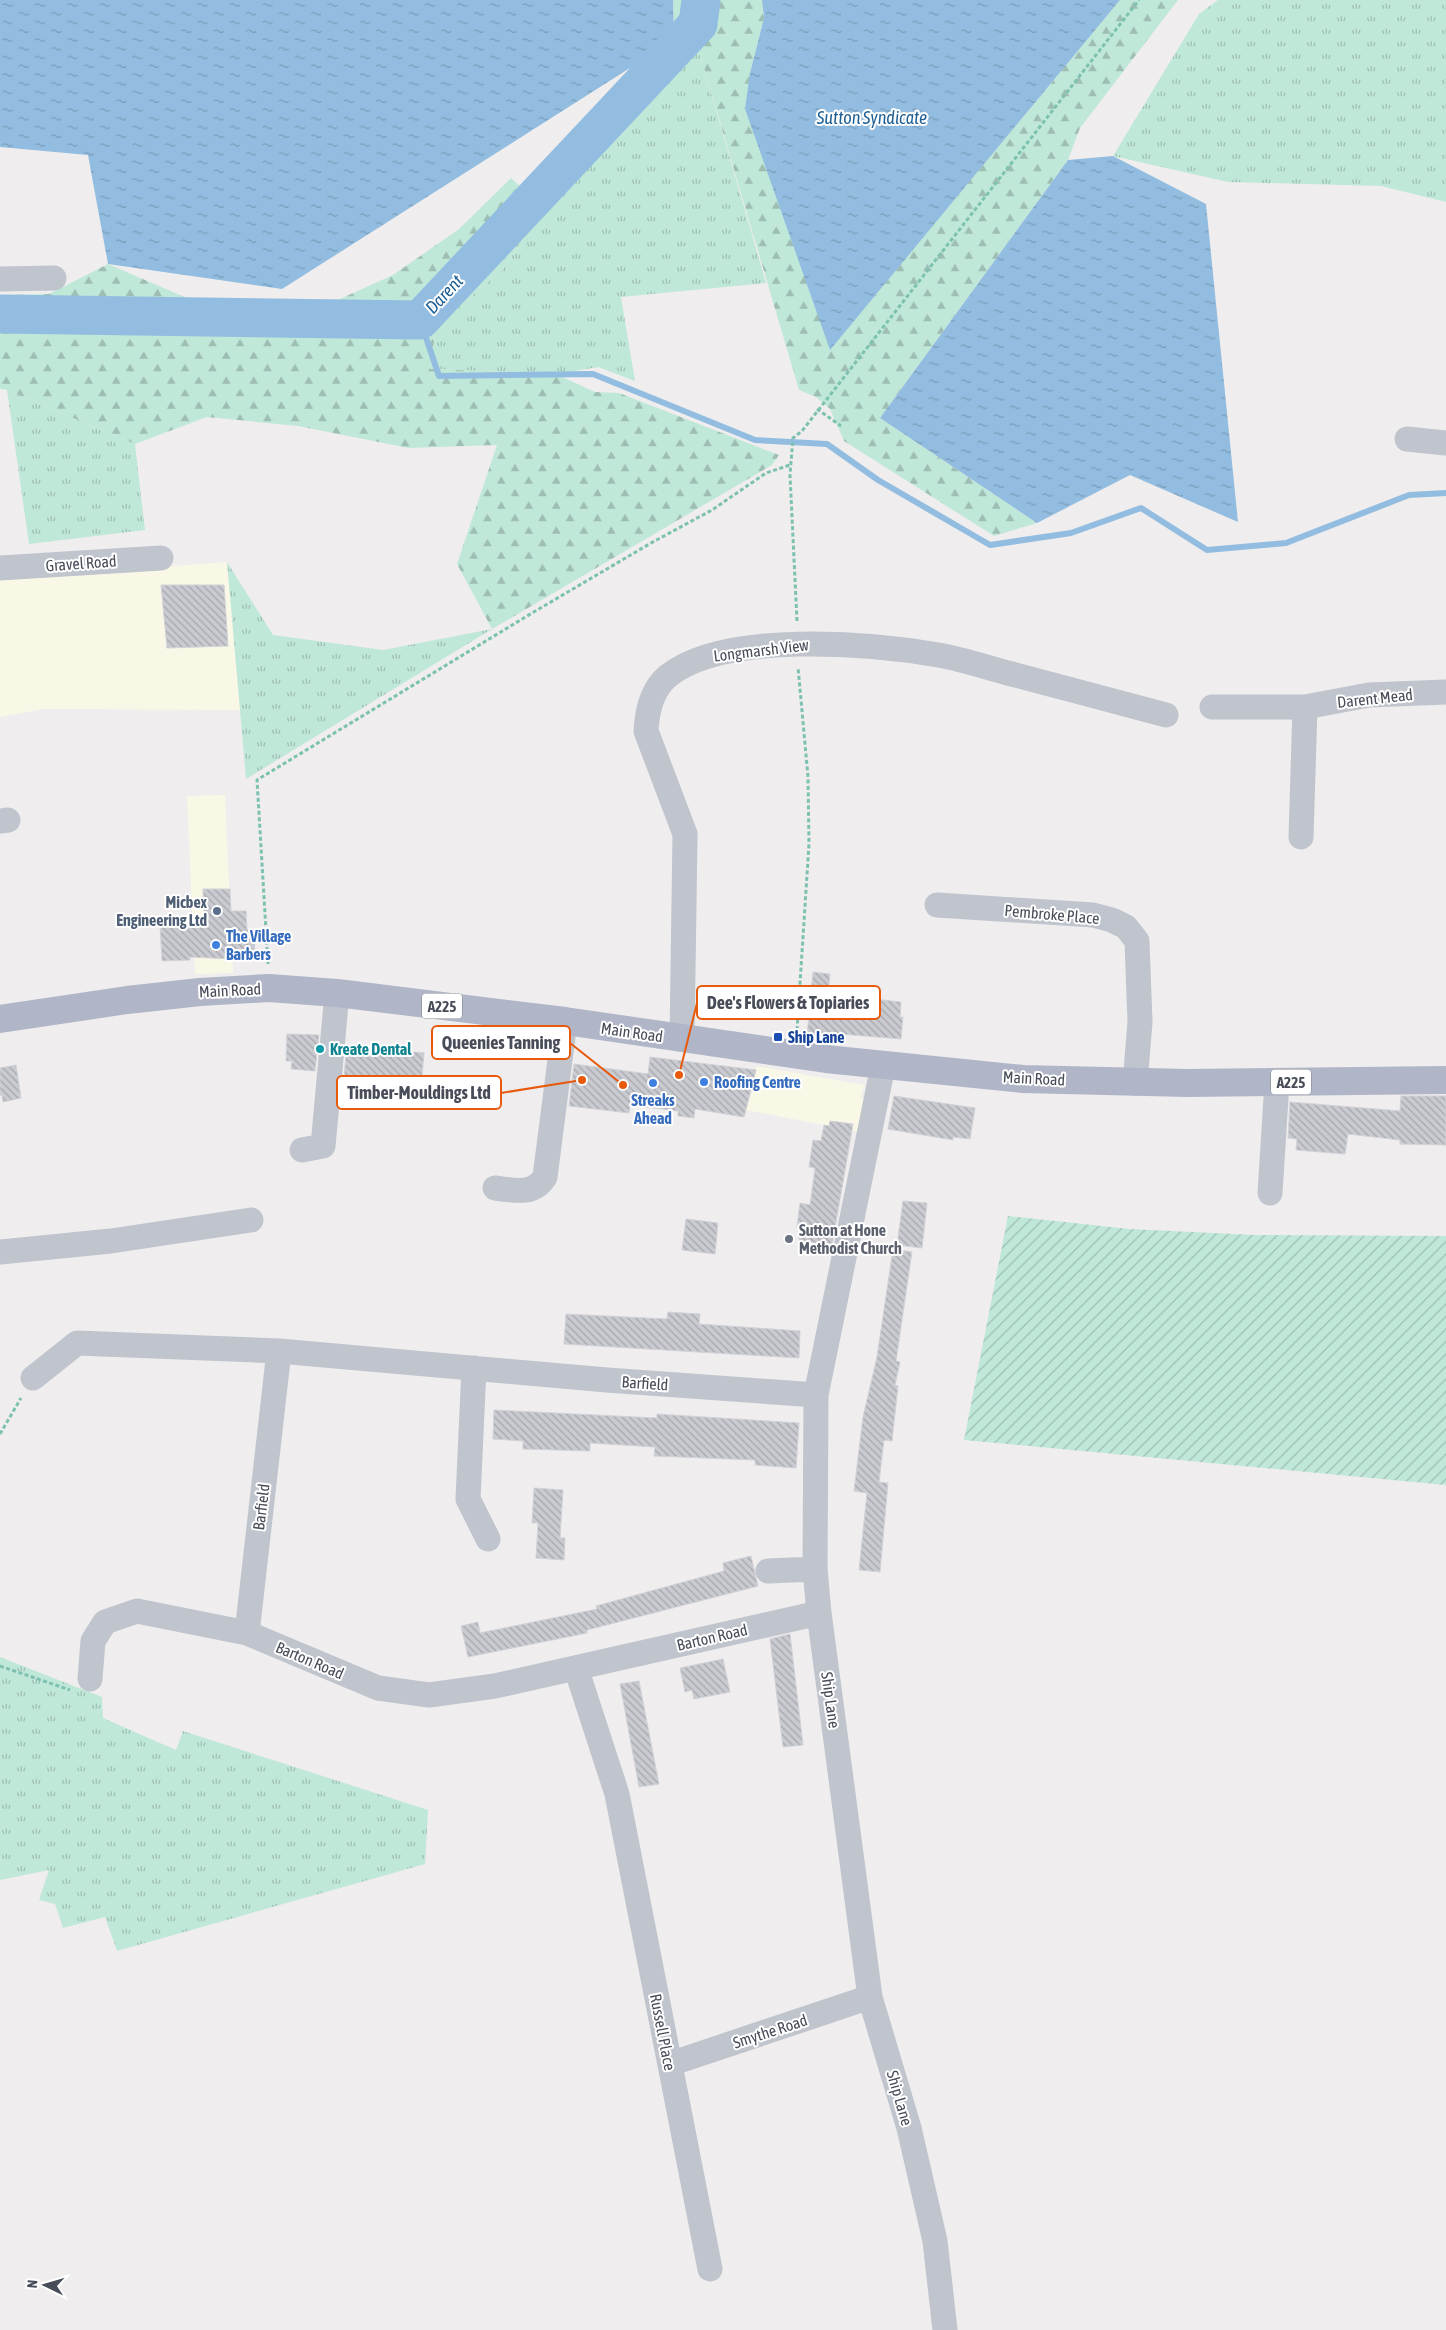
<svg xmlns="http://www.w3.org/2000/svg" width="1446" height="2330" viewBox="0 0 1446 2330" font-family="'Asap Condensed',sans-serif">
<defs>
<pattern id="grass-tufts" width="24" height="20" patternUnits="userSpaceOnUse" patternTransform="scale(1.25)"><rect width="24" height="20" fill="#c0e8d9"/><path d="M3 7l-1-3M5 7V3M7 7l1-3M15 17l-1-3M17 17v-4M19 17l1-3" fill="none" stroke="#9ebeb3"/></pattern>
<pattern id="forest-firs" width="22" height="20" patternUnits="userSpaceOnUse" patternTransform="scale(1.25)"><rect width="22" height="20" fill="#c0e8d9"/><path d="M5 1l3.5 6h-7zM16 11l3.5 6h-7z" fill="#9ebeb3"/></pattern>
<pattern id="garden-furrows" width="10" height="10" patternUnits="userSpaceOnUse" patternTransform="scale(1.25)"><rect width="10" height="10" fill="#c0e8d9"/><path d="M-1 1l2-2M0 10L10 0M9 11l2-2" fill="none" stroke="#9ebeb3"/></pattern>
<pattern id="water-ripples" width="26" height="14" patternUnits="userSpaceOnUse" patternTransform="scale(1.25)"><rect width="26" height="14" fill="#92bde0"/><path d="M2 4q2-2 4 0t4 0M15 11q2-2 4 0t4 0" fill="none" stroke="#799cb8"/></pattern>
<pattern id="building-back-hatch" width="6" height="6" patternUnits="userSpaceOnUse" patternTransform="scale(1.25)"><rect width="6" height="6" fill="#cacbd1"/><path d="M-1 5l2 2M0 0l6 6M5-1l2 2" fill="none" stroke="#a6a7ac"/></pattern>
</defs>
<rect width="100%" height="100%" fill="#efeded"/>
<path fill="#f9f8e7" d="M227,562L241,710L45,709L0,717V579Z
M225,795L233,973L195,974L187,796Z
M756,1066L864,1085L861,1098H865L860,1132L746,1110L752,1092Z"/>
<path fill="url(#grass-tufts)" d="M1218,0H1446V202L1381,186L1228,182L1113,156L1199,14Z
M699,51L766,283L621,297L635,381L598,367L556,374L430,369L436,327L503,269L544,208Z
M7,390L135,444L145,530L29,544Z
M227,562L273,635L383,650L492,629L246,779Z
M0,1657L102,1697L103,1718L176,1750L183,1731L428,1810L425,1864L117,1951L105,1917L63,1928L55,1904L39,1900L49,1870L0,1880Z"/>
<path fill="url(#forest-firs)" d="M673,0H762L764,18L750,73L830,349L1120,0H1178L1080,128L1068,160L880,418L1037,523L994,536L844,441L830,409L816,397L799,390L699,51L674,40Z
M511,178L544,208L503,269L436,327L430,369L556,374L595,392L619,393L779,455L772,465L492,629L457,564L497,445L409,448L298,426L207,417L135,444L7,390L0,389V295L49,294L108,264L224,314L318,309L393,275L459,229Z"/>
<path fill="url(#garden-furrows)" d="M1008,1216L1129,1229L1255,1235L1446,1236V1485L964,1440Z"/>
<path fill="url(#water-ripples)" d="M0,0H673L674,40L282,289L108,264L88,155L0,147Z
M762,0H1120L830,350L745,109L750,73L764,18Z
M1113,156L1206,204L1238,522L1130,475L1037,523L880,418L1068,160Z"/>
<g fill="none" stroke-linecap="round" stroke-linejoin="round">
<path stroke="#92bde0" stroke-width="6" d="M420,320L439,376L593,374L755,440L827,444L878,480L990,545L1071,533L1141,508L1207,550L1286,543L1409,495L1446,493"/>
<path stroke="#92bde0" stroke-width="39" d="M0,314L420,320L698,24L701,0"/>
</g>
<path fill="url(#building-back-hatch)" stroke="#d1d2d8" d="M161,585H224L228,646L167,648Z
M203,889H230L231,911H246L247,930L254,929L255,956L233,957V959L190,957V960L162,961L160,925L204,923Z
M813,972L830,974L828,994L901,1002L900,1017H903L901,1039L828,1033V1038L807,1036Z
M287,1034L319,1035L315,1071L291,1069L292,1061H286Z
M347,1045L424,1053L422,1077H418L417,1086L344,1077Z
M650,1057L756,1070L744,1117L695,1109L694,1118L678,1116V1111L630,1105L629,1113L569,1106L574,1064L648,1074Z
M16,1065L21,1098L3,1102L2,1095H0V1068Z
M894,1096L975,1108L970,1139L953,1137V1140L888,1129Z
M1401,1096H1446V1145L1400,1144V1140L1348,1134L1345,1154L1296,1150L1297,1139L1288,1138L1290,1102L1400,1111Z
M830,1121L853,1124L832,1245L799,1241L800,1228L797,1227L800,1203L810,1205L815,1168L809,1167L813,1140L821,1141L824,1125L829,1126Z
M903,1201L927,1203L922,1248L897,1245Z
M686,1219L718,1223L715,1254L682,1250Z
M893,1249L912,1252L896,1361L900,1362L895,1385L898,1386L892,1441L884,1440L879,1482L888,1483L880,1572L859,1570L867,1493L854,1491L863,1417L877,1357Z
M668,1312L700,1314L699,1324L800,1331L799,1358L564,1344L566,1314L667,1319Z
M494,1410L657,1418V1414L799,1423L796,1468L755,1465V1460L654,1456L655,1447L590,1443V1451L523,1449V1441L493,1439Z
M534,1488L563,1490L560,1538H565L564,1560L536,1558L538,1523H532Z
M751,1556L758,1586L587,1630V1633L468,1657L461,1626L478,1622L480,1633L597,1609L596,1606L724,1571L723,1563Z
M790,1634L803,1745L783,1747L770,1639Z
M723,1659L730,1692L694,1699L692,1690L685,1692L680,1668Z
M639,1681L659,1784L639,1787L620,1684Z"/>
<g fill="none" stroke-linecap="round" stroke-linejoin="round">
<path stroke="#7dc1b0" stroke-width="3" stroke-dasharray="4 2.5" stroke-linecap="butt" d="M817,409L841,426
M797,621L790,475L793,438L802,431L1139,0
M268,964L257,780L527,616L651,543L712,510L766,473L790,465
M797,1030L809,844L808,777L798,667
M0,1434L21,1398
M0,1666L70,1690"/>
<path stroke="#bfc4cd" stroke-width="25" d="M0,279L54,278
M1407,439L1446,443
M0,568L161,558
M1212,707H1305L1369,695L1446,692
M0,821L8,820
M1301,837L1305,707
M937,905L1093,915L1112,920L1126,927L1137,941L1140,1022L1135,1083
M682,1039L685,834L646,731C647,712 652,689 668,676C724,631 870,643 938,655C963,659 988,668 1012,674C1063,688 1115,701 1166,715
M883,1066L816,1395L815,1569L819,1613L870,1997L909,2128L935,2241L945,2330
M302,1150L323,1146L337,993
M495,1188C514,1190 533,1196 545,1177L565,1021
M1270,1193L1277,1082
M0,1252L111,1241L251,1220
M474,1368L468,1499L488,1539
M33,1378L77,1343L279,1351L607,1380L816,1395
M768,1571L815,1569
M247,1633L279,1351
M576,1668L617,1794L710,2269
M90,1679L93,1641L105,1622L137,1611L247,1633L378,1688L429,1695L495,1686L819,1613
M670,2064L870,1997"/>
<path stroke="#b0b6c8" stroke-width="28" d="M0,1019L127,1000L200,992L269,988L337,993L565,1021L826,1059L1023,1079L1187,1083L1446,1080"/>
</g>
<circle fill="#5c6f8a" stroke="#fff" stroke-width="2" cx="217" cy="911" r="5"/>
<g fill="#3f7fe0" stroke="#fff" stroke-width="2">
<circle cx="216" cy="945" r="5"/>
<circle cx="704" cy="1082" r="5"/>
<circle cx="653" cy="1083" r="5"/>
</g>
<rect fill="#1a4fb4" stroke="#fff" stroke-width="2" x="773" y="1032" width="10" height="10" rx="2.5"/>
<circle fill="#0f9aa8" stroke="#fff" stroke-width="2" cx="320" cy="1049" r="5"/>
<circle fill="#6b7280" stroke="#fff" stroke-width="2" cx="789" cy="1239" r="5"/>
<g text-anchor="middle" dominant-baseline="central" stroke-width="4" stroke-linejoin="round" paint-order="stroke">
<g fill="#fff" stroke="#7e828a" stroke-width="1">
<rect x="422" y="993.5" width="40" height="25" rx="4"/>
<rect x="1271" y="1069.5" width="40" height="25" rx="4"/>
</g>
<g font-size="15" font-weight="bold" fill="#474c58">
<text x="442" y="1006">A225</text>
<text x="1291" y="1082">A225</text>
</g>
<g font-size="16" fill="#474c58" stroke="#fff">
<text transform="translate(81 563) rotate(-4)">Gravel Road</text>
<text transform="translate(761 650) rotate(-7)">Longmarsh View</text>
<text transform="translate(1375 698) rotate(-6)">Darent Mead</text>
<text transform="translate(1052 914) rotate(5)">Pembroke Place</text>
<text transform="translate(230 990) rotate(-3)">Main Road</text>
<text transform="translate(632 1032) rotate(8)">Main Road</text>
<text transform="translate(1034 1078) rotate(3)">Main Road</text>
<text transform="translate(645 1383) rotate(4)">Barfield</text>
<text transform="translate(261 1507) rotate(-83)">Barfield</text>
<text transform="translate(712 1637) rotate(-13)">Barton Road</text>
<text transform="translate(310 1660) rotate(23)">Barton Road</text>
<text transform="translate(831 1700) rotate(82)">Ship Lane</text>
<text transform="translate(770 2031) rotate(-18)">Smythe Road</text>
<text transform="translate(663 2032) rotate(79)">Russell Place</text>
<text transform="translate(900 2098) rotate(74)">Ship Lane</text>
</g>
<g font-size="16" font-weight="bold" fill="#4e5e75" stroke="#fff" text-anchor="end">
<text x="207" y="902">Micbex<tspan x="207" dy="18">Engineering Ltd</tspan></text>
</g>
<g font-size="16" font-weight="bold" fill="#366cbe" stroke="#fff" text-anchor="start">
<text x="226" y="936">The Village<tspan x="226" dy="18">Barbers</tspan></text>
<text x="714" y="1082">Roofing Centre</text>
<text x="653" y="1100" text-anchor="middle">Streaks<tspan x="653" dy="18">Ahead</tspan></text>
</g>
<g font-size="16" font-weight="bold" fill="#164399" stroke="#fff" text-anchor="start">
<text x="788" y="1037">Ship Lane</text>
</g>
<g font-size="16" font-weight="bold" fill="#0d838f" stroke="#fff" text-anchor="start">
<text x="330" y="1049">Kreate Dental</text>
</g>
<g font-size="16" font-weight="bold" fill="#5b616d" stroke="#fff" text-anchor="start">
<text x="799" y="1230">Sutton at Hone<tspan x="799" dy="18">Methodist Church</tspan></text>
</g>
<g font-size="18" font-style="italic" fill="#1e5f94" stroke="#fff">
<text x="872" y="117">Sutton Syndicate</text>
<text transform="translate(444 294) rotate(-47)">Darent</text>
</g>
</g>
<path fill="none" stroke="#e8590c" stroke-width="2" d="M679 1075L697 1003M623 1085L570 1043M582 1080L501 1093"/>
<g fill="#e8590c" stroke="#fff" stroke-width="2">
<circle cx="679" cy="1075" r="5"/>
<circle cx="623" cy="1085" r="5"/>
<circle cx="582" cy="1080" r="5"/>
</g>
<g fill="#fff" stroke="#e8590c" stroke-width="2">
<rect x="697" y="986" width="183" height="33" rx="5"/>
<rect x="432" y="1026" width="138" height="33" rx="5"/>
<rect x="337" y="1076" width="164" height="33" rx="5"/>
</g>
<g font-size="18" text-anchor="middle" font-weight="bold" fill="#474c58">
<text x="788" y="1009">Dee's Flowers &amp; Topiaries</text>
<text x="501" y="1049">Queenies Tanning</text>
<text x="419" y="1099">Timber-Mouldings Ltd</text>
</g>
<g transform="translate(45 2285) rotate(275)" stroke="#ffffff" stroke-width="4" paint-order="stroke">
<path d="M0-4L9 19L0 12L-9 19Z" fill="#474c58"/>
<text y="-8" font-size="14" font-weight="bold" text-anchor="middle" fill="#474c58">N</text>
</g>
</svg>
